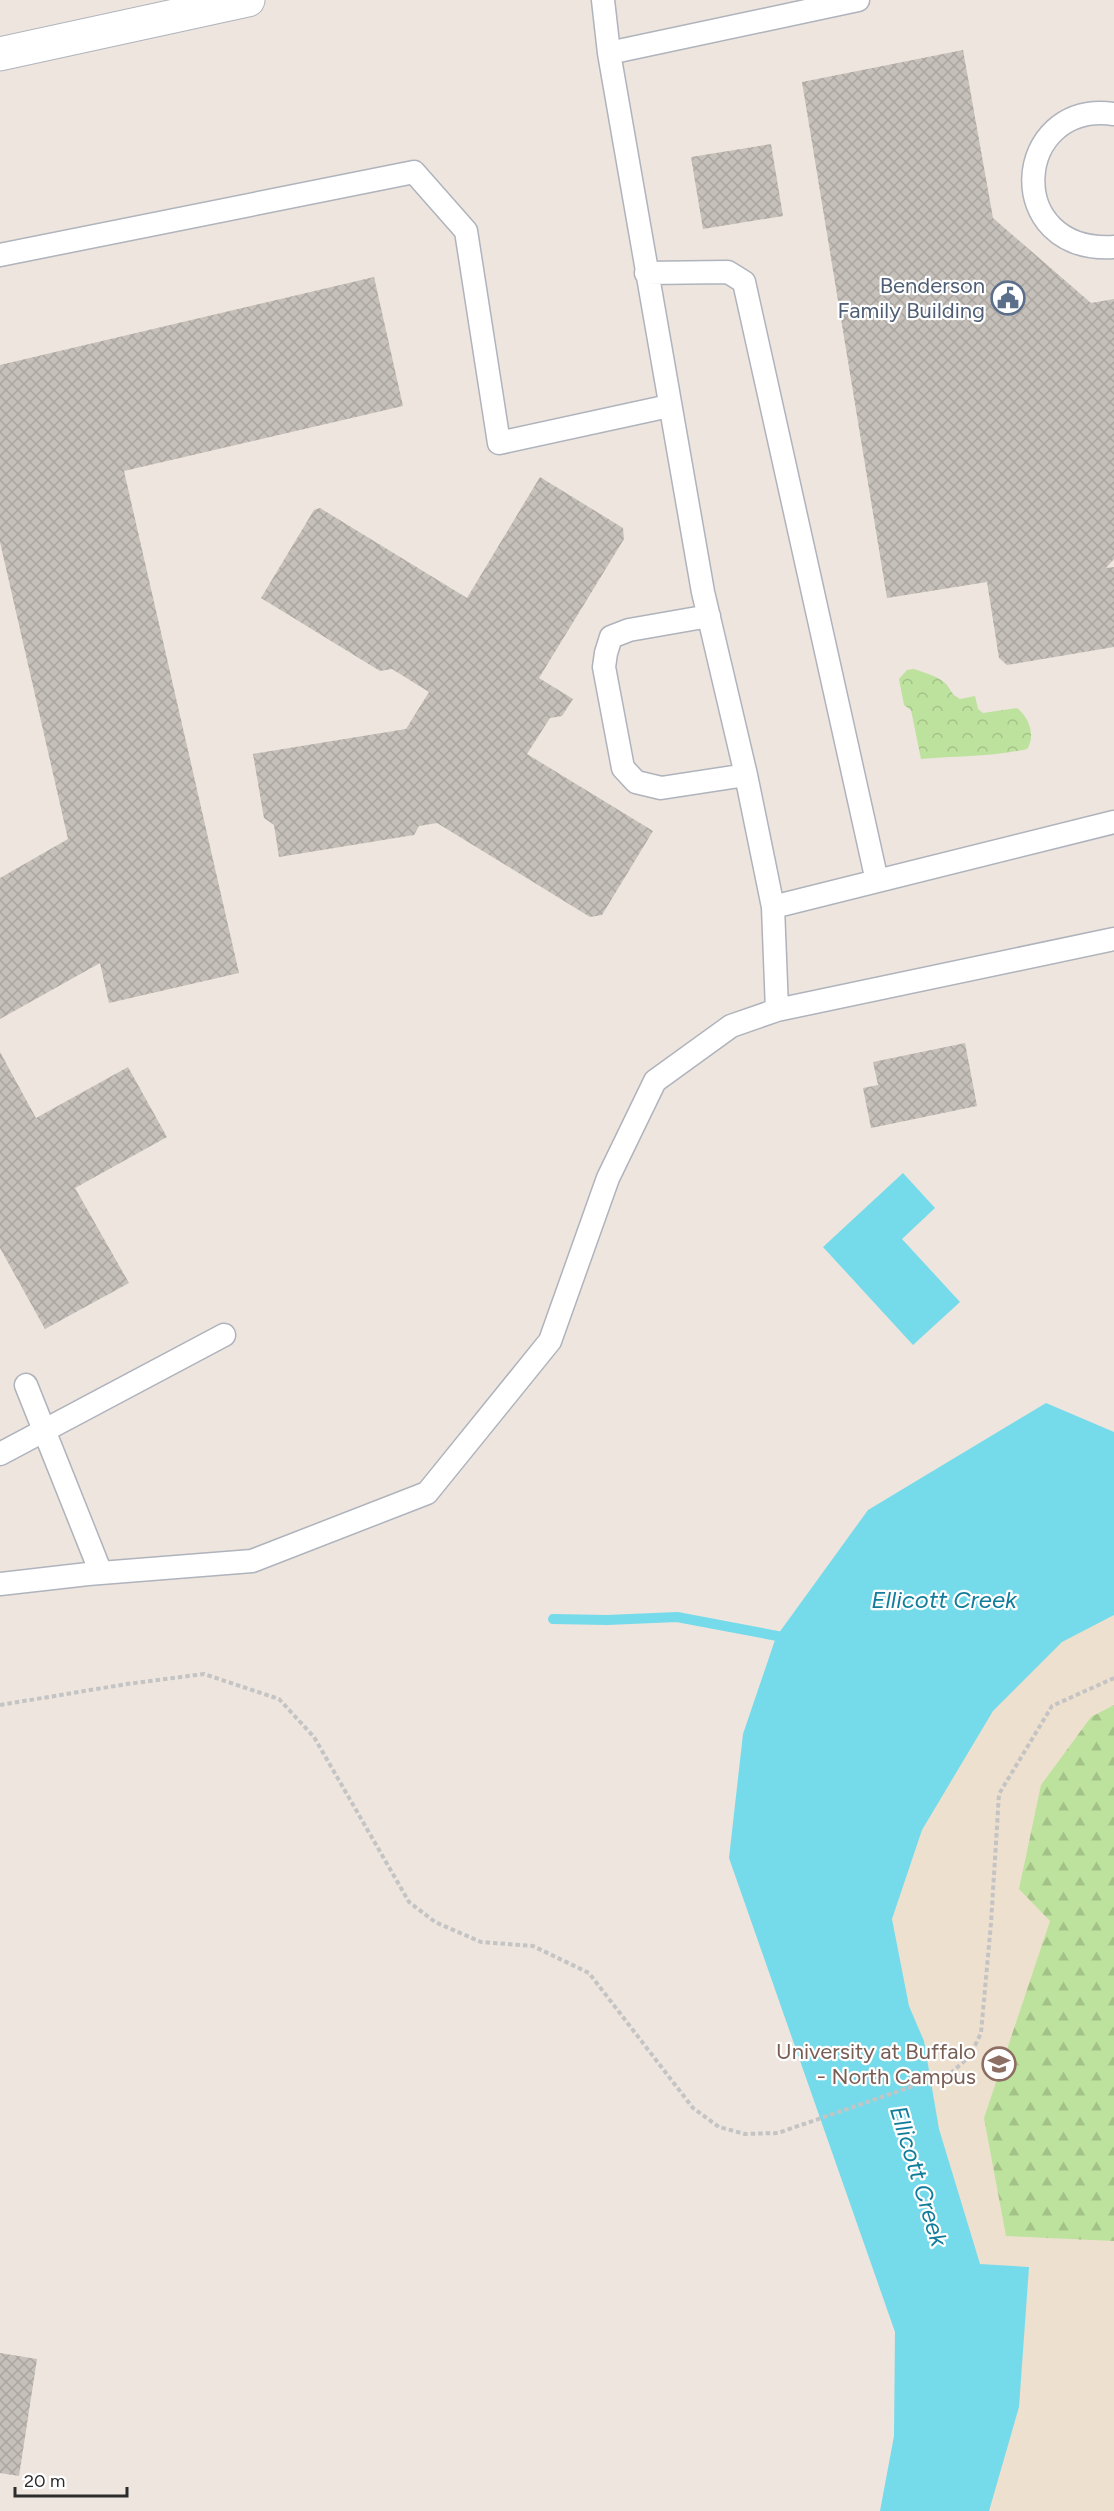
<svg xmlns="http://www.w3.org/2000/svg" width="1114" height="2511" viewBox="0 0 1114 2511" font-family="Figtree,sans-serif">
<defs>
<pattern id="forest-firs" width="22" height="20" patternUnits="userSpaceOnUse" patternTransform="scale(1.5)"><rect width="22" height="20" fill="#bde29d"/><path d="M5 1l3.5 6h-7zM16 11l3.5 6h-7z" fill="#a3c287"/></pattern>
<pattern id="park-crowns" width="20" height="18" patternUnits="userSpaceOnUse" patternTransform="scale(1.5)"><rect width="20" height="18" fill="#bde29d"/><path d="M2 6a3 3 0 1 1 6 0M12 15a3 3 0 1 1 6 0" fill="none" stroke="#a3c287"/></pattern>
<pattern id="building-cross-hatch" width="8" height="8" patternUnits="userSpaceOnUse" patternTransform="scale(1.5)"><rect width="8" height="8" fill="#c6c0ba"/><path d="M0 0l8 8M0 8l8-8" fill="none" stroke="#aaa5a0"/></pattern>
</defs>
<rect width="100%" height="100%" fill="#ede5de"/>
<path fill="#eee0cf" d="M1114,1481V2511H940L816,1840Z"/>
<path fill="url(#forest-firs)" d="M1114,1705V2241L1006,2236L984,2118L1050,1921L1019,1889L1041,1785L1091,1717Z"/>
<path fill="url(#park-crowns)" d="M914,669C925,673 939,676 947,685C952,692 952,695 960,699L975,696L978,709L983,713L1017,708C1029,717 1036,736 1027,749C992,757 957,756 921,759L911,710L904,705L899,679L907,670Z"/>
<path fill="#75dbeb" d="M903,1173L935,1208L902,1239L960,1302L913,1345L823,1247Z
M1046,1403L1114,1432V1615L1062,1642L993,1711L922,1830L892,1919L909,2006L924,2041L939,2129L980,2264L1029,2267L1019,2407L989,2511H880L894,2436L895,2332L729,1858L743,1734L776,1637L868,1510Z"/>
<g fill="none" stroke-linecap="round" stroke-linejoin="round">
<path stroke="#75dbeb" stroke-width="10" d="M553,1619L607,1620L677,1617L788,1638"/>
</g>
<path fill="url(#building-cross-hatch)" d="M963,50L993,218L1091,303L1114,299V559L1106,568L1114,567V647L1007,665L999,658L987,582L887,598L802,82Z
M771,144L783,216L703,229L691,157Z
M374,277L403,406L124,471L239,973L109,1003L100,963L0,1019V878L68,839L0,542V365Z
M540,477L623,528L624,539L539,678L573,699L562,716L550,718L527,754L653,831L602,915L590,917L437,823L419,826L414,835L279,857L274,825L264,818L253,754L406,729L429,692L392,669L380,671L261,598L314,510L320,508L467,598Z
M965,1043L977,1106L871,1128L863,1088L878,1085L873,1062Z
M0,1052L36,1118L128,1067L167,1137L75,1188L129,1283L45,1329L0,1248Z
M0,2353L37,2359L19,2476L0,2473Z"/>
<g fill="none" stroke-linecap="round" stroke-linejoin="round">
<defs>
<path id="lane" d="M603,0L609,53L703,592L746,775L773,907L777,1010
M609,53L858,0
M1114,114C1012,100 1001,254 1114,247
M0,255L414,172L466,231L499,443L669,406
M646,273L728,272L744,282L877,881
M709,616L629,630L611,637L606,653L604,667L623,768L636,782L661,788L746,775
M773,907L1114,822
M26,1385L101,1573
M0,1454L224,1335
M0,1584L88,1574L252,1561L427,1493L550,1341L608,1178L655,1081L731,1026L777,1010L1114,939"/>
<path id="secondary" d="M0,54L248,0"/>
</defs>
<use href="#lane" stroke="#afb3bc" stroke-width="25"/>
<use href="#secondary" stroke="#afb3bc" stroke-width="35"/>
<path stroke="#c4c4c4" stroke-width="4" stroke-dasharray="4.5 3" stroke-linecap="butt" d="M0,1705L127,1684L204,1674L279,1699L314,1737L409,1902L435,1922L481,1942L533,1946L589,1973L693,2108L719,2127L745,2134L778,2133L951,2073L970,2056L981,2033L991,1923L999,1794L1052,1706L1114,1678"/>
<use href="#lane" stroke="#fff" stroke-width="22"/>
<use href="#secondary" stroke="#fff" stroke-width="33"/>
</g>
<defs>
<symbol id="civic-ring" viewBox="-11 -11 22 22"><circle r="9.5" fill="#fff" stroke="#5c6f8a" stroke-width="1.5"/><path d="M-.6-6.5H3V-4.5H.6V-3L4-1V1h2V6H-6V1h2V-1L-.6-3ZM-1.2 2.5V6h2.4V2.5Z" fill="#5c6f8a"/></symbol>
<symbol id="university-ring" viewBox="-11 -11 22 22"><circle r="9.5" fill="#fff" stroke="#8d6e63" stroke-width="1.5"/><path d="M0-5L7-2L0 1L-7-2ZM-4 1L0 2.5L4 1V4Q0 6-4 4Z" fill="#8d6e63"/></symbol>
</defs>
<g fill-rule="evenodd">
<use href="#civic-ring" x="989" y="279" width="38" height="38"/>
<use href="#university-ring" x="980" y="2045" width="38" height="38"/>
</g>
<g text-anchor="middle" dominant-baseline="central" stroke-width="4.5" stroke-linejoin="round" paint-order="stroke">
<g font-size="22" fill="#4e5e75" stroke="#fff" text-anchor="end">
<text x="985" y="285">Benderson<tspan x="985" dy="25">Family Building</tspan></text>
</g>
<g font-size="22" fill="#785e54" stroke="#fff" text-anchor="end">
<text x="976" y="2051">University at Buffalo<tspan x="976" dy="25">- North Campus</tspan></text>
</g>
<g font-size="24" font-style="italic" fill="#117d9a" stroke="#fff">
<text x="944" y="1599">Ellicott Creek</text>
<text transform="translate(919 2176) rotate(73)">Ellicott Creek</text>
</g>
</g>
<path d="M15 2487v9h112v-9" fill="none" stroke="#2c2c2c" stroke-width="3"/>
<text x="24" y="2487" font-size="18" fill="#2c2c2c" stroke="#ffffff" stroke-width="4.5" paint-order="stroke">20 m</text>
</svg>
